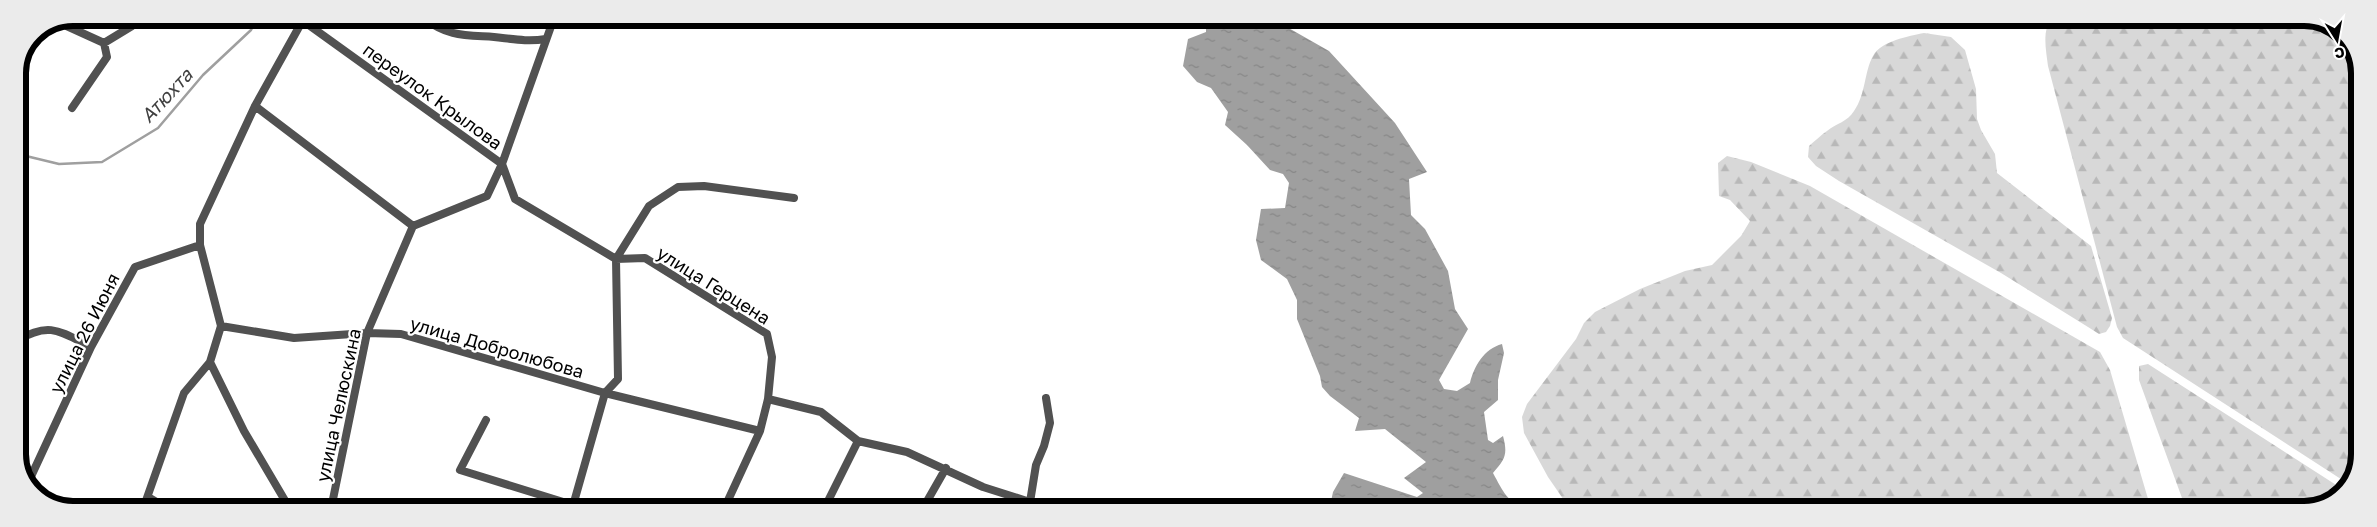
<svg xmlns="http://www.w3.org/2000/svg" width="2377" height="527" viewBox="0 0 2377 527" font-family="'Golos Text',sans-serif">
<defs>
<pattern id="forest-firs" width="22" height="20" patternUnits="userSpaceOnUse" patternTransform="scale(1.25)"><rect width="22" height="20" fill="#d8d8d8"/><path d="M5 1l3.5 6h-7zM16 11l3.5 6h-7z" fill="#b8b8b8"/></pattern>
<pattern id="water-ripples" width="26" height="14" patternUnits="userSpaceOnUse" patternTransform="scale(1.25)"><rect width="26" height="14" fill="#9f9f9f"/><path d="M2 4q2-2 4 0t4 0M15 11q2-2 4 0t4 0" fill="none" stroke="#878787"/></pattern>
</defs>
<rect width="100%" height="100%" fill="#fff"/>
<path fill="url(#forest-firs)" d="M2051,18L2314,19L2343,34L2359,67L2358,464L2347,483L2123,338L2117,327L2048,66C2046,49 2042,33 2051,18Z
M1924,33L1951,37L1965,50L1976,89L1977,119L1981,130L1995,154L1997,173L2091,246L2112,318L2110,326L2106,332L2099,334L2088,327L2001,273L1839,181L1816,166L1808,157L1809,146C1815,141 1821,135 1827,131C1837,123 1847,122 1854,111C1866,94 1864,72 1873,56C1881,41 1909,36 1924,33Z
M1727,156L1751,162L1810,186L2100,352L2110,370L2151,509H1570L1548,477L1524,433L1522,417L1527,404L1576,339L1584,323L1595,312L1640,289L1685,271L1712,265L1741,236L1750,221L1730,200L1719,196L1718,163Z
M2148,364L2344,490L2340,496L2304,509H2186L2139,380V366Z"/>
<path fill="url(#water-ripples)" d="M1206,18H1271L1329,51L1395,123L1427,172L1409,179L1411,215L1425,229L1448,271L1455,309L1468,329L1439,380L1444,389L1457,391L1470,383C1474,366 1484,349 1502,344L1504,353L1498,380V400L1484,412L1488,440L1493,443L1503,436C1508,455 1505,459 1493,473C1504,493 1508,505 1531,507L1530,509H1320L1330,506L1333,492L1344,473L1417,497L1423,493L1404,478L1426,462L1385,429L1355,431L1359,418L1330,396L1322,387L1320,376L1297,319V300L1287,279L1261,260L1256,240L1261,209L1285,208L1289,183L1283,174L1270,170L1247,145L1225,125L1228,112L1211,88L1197,82L1183,66L1188,39L1206,32Z"/>
<g fill="none" stroke-linecap="round" stroke-linejoin="round">
<path stroke="#9f9f9f" stroke-width="2.5" d="M18,158L26,156L59,164L102,162L158,128L203,75L251,30L257,18"/>
<path stroke="#515151" stroke-width="8" d="M299,18L502,164L515,199L616,259
M424,18C448,37 466,35 494,37C513,39 527,42 546,39
M60,23L104,43
M255,106L413,226
M72,108L107,57L104,43L132,26L140,18
M18,218V230
M616,259L645,258L767,334L772,357L768,399L760,431L724,509
M616,259L649,206L678,187L704,186L794,198
M221,326L294,338L367,333L401,334L605,393L760,431
M18,340C50,321 61,332 91,347
M210,362L244,431L290,509
M768,399L821,412L858,441L907,452L983,487L1030,502L1036,509
M486,420L460,470L573,505
M28,483L91,347L135,267L200,245V224L255,106L304,18
M148,497L168,509
M1030,502L1036,465L1044,446L1050,423L1046,398
M332,505L350,509
M143,509L184,393L210,362L221,326L200,245
M331,509L367,333L413,226L487,196L502,164L554,18
M572,509L605,393L618,379L616,259
M824,509L858,441
M917,509L926,503L946,468"/>
</g>
<g text-anchor="middle" dominant-baseline="central" stroke-width="4.5" stroke-linejoin="round" paint-order="stroke">
<g font-size="18" fill="#000" stroke="#fff">
<text transform="translate(433 96) rotate(36)">переулок Крылова</text>
<text transform="translate(714 285) rotate(32)">улица Герцена</text>
<text transform="translate(84 333) rotate(-63)">улица 26 Июня</text>
<text transform="translate(497 347) rotate(16)">улица Добролюбова</text>
<text transform="translate(338 405) rotate(-78)">улица Челюскина</text>
</g>
<g font-size="19" font-style="italic" fill="#404040" stroke="#fff">
<text transform="translate(166 95) rotate(-47)">Атюхта</text>
</g>
</g>
<path d="M0 0H2377V527H0ZM73 26H2304A47 47 0 0 1 2351 73V454A47 47 0 0 1 2304 501H73A47 47 0 0 1 26 454V73A47 47 0 0 1 73 26Z" fill="#ebebeb" fill-rule="evenodd"/>
<path fill="none" stroke="#000" stroke-width="6" d="M73 26H2304A47 47 0 0 1 2351 73V454A47 47 0 0 1 2304 501H73A47 47 0 0 1 26 454V73A47 47 0 0 1 73 26Z"/>
<g transform="translate(2337 40) rotate(169)" stroke="#ffffff" stroke-width="4" paint-order="stroke">
<path d="M0-4L9 19L0 12L-9 19Z" fill="#000000"/>
<text y="-8" font-size="14" font-weight="bold" text-anchor="middle" fill="#000000">С</text>
</g>
</svg>
